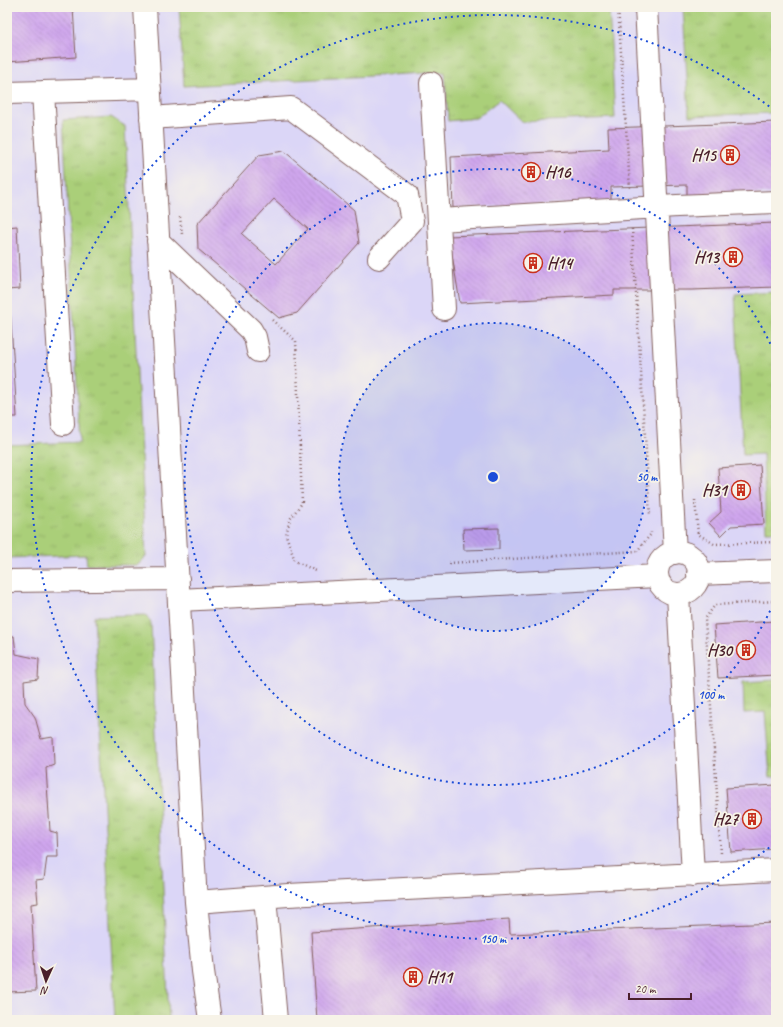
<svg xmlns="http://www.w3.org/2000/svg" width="783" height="1027" viewBox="0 0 783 1027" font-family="Caveat,sans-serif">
<defs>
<pattern id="grass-tufts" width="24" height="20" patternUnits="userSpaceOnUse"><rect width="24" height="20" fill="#aacf79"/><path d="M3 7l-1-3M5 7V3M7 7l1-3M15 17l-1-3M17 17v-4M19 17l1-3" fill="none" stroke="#94b169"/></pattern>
<pattern id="building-back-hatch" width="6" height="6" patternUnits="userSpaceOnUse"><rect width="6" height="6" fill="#cfa6ed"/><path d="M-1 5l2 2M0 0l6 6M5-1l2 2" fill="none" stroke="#b38ecb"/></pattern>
</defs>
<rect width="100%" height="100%" fill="#f7f3e8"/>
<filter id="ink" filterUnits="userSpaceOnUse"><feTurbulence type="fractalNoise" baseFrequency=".025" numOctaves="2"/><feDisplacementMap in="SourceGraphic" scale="8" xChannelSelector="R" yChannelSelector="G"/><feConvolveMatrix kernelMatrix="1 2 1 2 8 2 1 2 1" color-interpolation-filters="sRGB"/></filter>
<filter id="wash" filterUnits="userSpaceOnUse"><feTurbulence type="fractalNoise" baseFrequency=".012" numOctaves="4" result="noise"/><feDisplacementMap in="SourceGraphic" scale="16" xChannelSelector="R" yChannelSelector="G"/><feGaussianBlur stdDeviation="0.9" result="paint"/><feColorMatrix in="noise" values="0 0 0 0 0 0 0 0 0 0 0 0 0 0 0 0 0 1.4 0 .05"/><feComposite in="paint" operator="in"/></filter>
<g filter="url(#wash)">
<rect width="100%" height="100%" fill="#f0dcbc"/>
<path fill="#dbd6f7" d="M7,7H776V1020H7Z"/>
<path fill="url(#grass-tufts)" stroke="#7a7752" d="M179,7H609L615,118L522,122L499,100L476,118L448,121L445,72L184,86Z
M683,7H776V113L689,116Z
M111,117L125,126L146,556L138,565H87L86,555L7,558V445L80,442L63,120Z
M776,292V531H766L763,454L743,455L735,294Z
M146,615L151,623L169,1020H115L94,616Z
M776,680V776L770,777L765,712L744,713L743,682Z"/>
<g id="blocks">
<path fill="url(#building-back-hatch)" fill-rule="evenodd" d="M7,7H73L76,57L7,62Z
M776,122V193L687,196V185L611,187V201L453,208L451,157L609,149L608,128Z
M284,151L354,210L359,243L297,313L279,318L198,249L197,224L259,155ZM274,199L308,229L276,264L242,234Z
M776,223V287L692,290H614V295L460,303L449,236Z
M17,226L20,289L7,290V227Z
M7,307H10L17,417H7Z
M760,465L764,524L731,526L721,536L709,523L721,512L718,468Z
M499,528V549L464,550L463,529Z
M776,621V675L718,678L714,625Z
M7,636H14L16,654L39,659L38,679L24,681L25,703L35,717L41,739L53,737L54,765L46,768L50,831L57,833L58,857H47L44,879L36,880L38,903L31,904L36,991L7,992Z
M776,785V849L731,852L726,788Z
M509,919L510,934L776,923V1020H317L311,932Z"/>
</g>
</g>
<g filter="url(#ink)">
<use href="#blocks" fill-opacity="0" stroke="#84615e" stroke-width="1"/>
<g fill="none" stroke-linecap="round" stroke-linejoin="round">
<defs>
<path id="minor" d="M145,7L196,902L203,971L210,1020
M646,7L675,553
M431,83L444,309
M43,92L63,424
M7,93L150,89
M151,118L291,108L407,195L412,221L379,258
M439,220L677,206L776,202
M158,241L251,330L255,337L258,351
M657 573a21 21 0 1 1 42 0a21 21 0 1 1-42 0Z
M698,574L776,571
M7,581L178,579
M678,594L693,875
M179,600L657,576
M265,897L276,1020
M196,902L288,895L776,870"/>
</defs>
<use href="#minor" stroke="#84615e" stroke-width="24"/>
<path stroke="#84615e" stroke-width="2.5" stroke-dasharray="1 3" stroke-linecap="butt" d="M618,7L630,188
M180,217L182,234
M632,229L650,515
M272,320L296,341L302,503L290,519L286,535L295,561L316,571
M695,500L698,534L714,544L776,542
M449,563L637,551L651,534V532
M721,853L705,619L715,605L776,601"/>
<use href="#minor" stroke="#fff" stroke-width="22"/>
</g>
</g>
<circle cx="493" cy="477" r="154" fill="#1d4ed8" fill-opacity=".12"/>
<g fill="none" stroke="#1d4ed8" stroke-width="2" stroke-dasharray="2 4">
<circle cx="493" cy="477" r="154"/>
<path d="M775 600A308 308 0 1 1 775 354"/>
<path d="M774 844A462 462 0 1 1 774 110"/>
</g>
<defs>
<symbol id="building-ring" viewBox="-11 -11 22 22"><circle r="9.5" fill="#f7f3e8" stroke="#c8321e" stroke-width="1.5"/><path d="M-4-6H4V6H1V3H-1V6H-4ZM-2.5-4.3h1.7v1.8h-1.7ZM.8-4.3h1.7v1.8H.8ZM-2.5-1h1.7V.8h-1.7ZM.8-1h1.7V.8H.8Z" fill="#c8321e"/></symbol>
</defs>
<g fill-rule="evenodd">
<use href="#building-ring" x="719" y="144" width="22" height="22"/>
<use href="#building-ring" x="520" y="161" width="22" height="22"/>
<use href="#building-ring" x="722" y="246" width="22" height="22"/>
<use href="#building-ring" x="522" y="252" width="22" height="22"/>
<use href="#building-ring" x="730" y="479" width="22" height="22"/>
<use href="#building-ring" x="735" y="639" width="22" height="22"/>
<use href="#building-ring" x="741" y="808" width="22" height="22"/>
<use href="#building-ring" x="402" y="966" width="22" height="22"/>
</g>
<g text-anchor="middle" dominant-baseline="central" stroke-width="3.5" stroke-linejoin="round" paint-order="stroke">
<g font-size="17" font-weight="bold" fill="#4a1f2b" stroke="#f7f3e8" text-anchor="end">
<text x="716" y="155">H15</text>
<text x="545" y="172" text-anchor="start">H16</text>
<text x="719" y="257">H13</text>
<text x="547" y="263" text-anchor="start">H14</text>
<text x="727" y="490">H31</text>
<text x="732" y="650">H30</text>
<text x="738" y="819">H27</text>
<text x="427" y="977" text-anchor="start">H11</text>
</g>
</g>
<circle cx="493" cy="477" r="6" fill="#1d4ed8" stroke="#f7f3e8" stroke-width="2"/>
<g font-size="12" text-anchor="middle" font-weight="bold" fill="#1d4ed8" stroke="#f7f3e8" stroke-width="3.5" stroke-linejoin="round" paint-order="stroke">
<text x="647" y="481">50 m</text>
<text x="711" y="699">100 m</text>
<text x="493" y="943">150 m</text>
</g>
<rect width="783" height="1027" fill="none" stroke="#f7f3e8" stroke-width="24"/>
<g transform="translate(46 981) rotate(183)" stroke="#f7f3e8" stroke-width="3" paint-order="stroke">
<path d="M0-3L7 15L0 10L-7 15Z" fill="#4a1f2b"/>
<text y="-6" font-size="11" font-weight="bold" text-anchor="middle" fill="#4a1f2b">N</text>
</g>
<path d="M629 993v6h62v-6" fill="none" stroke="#4a1f2b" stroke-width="2"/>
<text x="635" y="993" font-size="12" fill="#4a1f2b" stroke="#f7f3e8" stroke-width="3" paint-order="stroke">20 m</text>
</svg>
